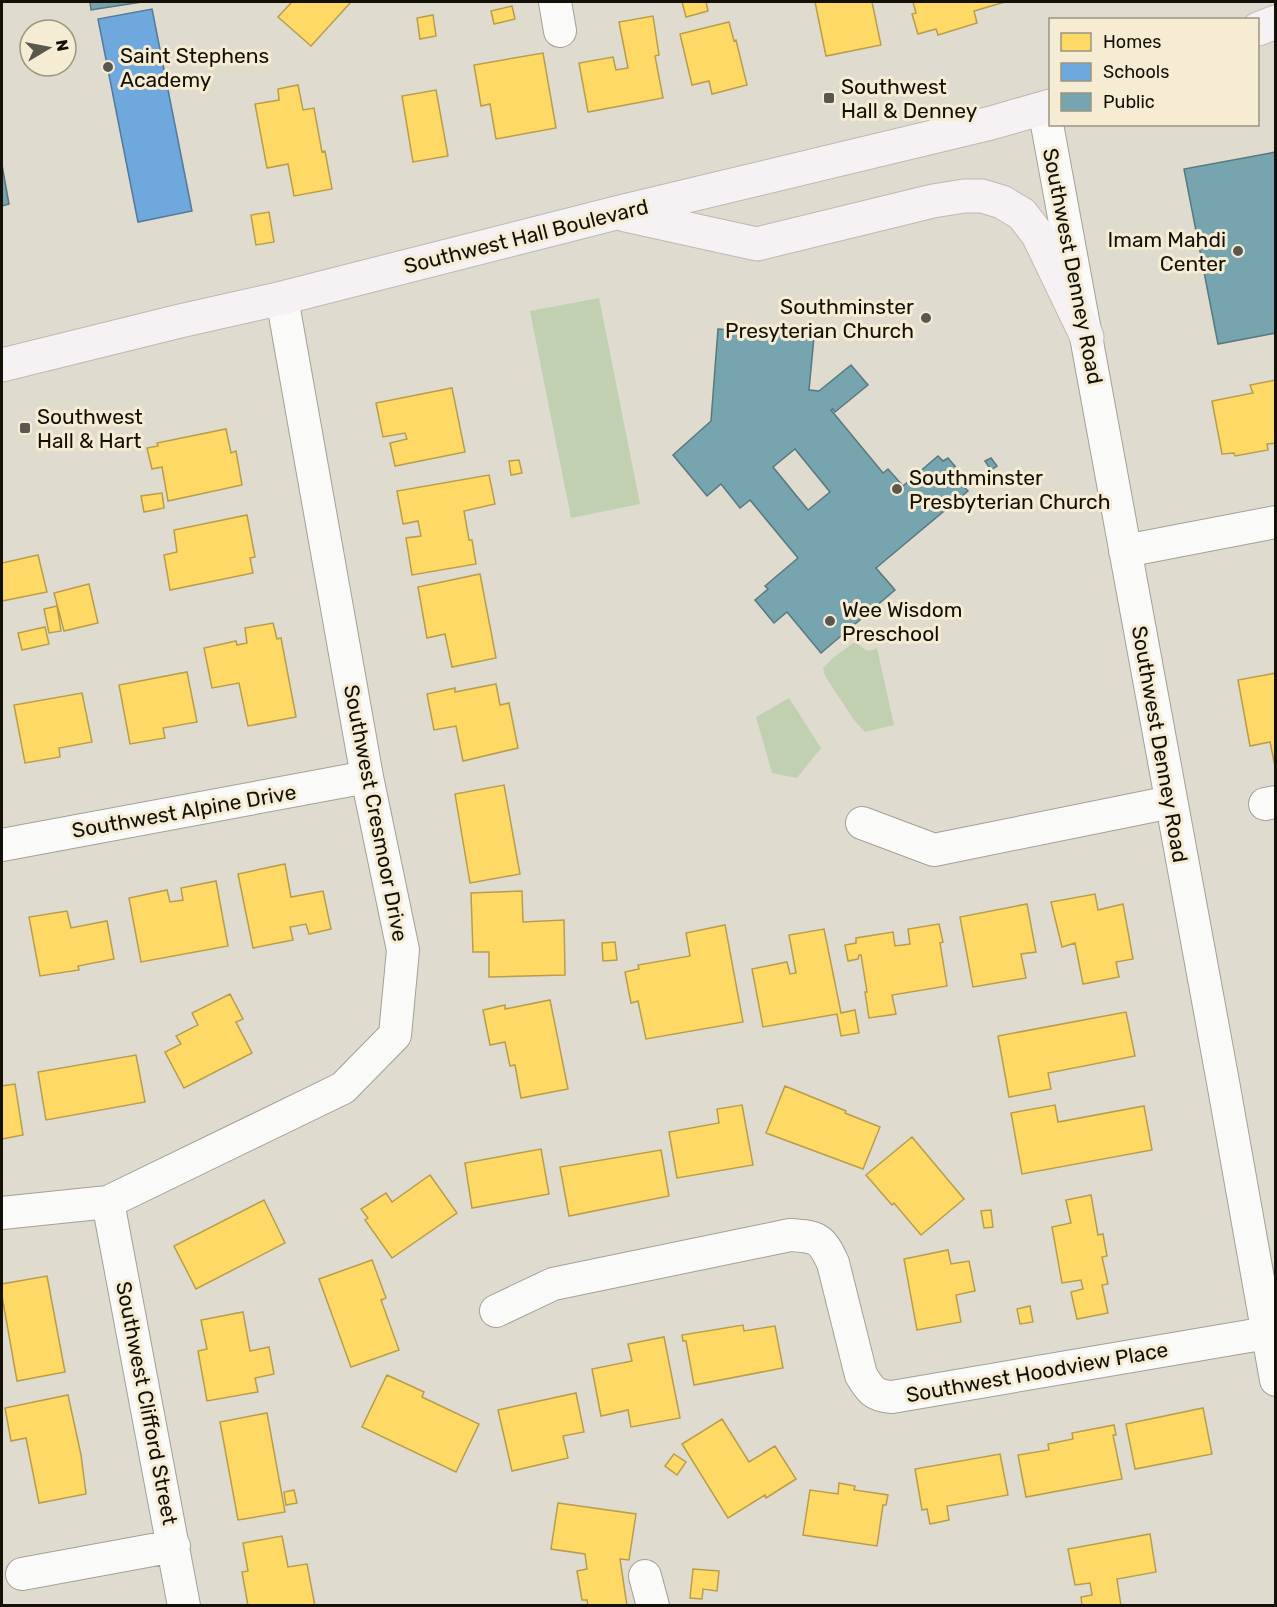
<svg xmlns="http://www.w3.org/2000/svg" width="1277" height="1607" viewBox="0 0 1277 1607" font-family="Rubik,sans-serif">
<rect width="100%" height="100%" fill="#dfdbce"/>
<path fill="#c0d0b0" d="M599,298L640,504L571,518L530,311Z
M855,642C863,648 867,654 877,648L894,725L865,732L854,720L825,676L823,668L834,657Z
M789,698L821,748L797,778L772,773L756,717Z"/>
<path fill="#ffd966" stroke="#b89d4a" stroke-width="1.5" d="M292,2H351L311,46L278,17Z
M682,2H706L708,11L686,17Z
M815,2H872L881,45L826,56Z
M913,2H1005L974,11L977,23L938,35L936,29L918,34L912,14L916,13Z
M512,6L515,19L494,24L491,11Z
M433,15L436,36L420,39L417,18Z
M653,16L659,55L655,56L663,98L588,112L579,63L613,57L616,70L628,68L619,22Z
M729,22L734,41L736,40L747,85L712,94L709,81L692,85L680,34Z
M543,53L556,128L496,139L490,104L481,106L474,65Z
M298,85L303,110L314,108L322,152L325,151L332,189L294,196L288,164L267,168L255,104L279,100L278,89Z
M436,90L448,156L413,162L402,96Z
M269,212L274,242L256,245L251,215Z
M1276,380V443L1267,444L1268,450L1235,456L1234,453L1222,454L1212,401L1253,393L1250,385Z
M452,388L465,452L395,466L390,443L407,439L405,433L383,437L376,403Z
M226,429L231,453L236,451L242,485L168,501L162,467L152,469L147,448L158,446L157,443Z
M519,460L522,473L511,475L509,461Z
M489,475L495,504L464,511L469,540H472L476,564L412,575L406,538L421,536L418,521L403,524L397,491Z
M162,493L164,508L144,512L141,496Z
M247,515L255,557L250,558L253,573L170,590L164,555L177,552L174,530Z
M38,555L47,592L2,601V563Z
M480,574L496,658L452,667L445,634L427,638L418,587Z
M89,584L98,623L64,631L54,593Z
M57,606L61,631L49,633L44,609Z
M273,623L277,639L281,638L296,717L248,726L239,683L212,688L204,648L236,641L237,645L247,643L245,628Z
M45,627L49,644L22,650L18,633Z
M187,672L197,722L163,728L165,738L130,744L119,685Z
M1276,673V771L1270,742L1250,746L1238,680Z
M496,684L500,705L509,703L518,748L463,761L456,726L434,730L427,694L455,688V692Z
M82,693L92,742L59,748L60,757L25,763L14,705Z
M504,785L520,874L470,883L455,794Z
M285,864L291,897L323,891L331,929L309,934L306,924L290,927L293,940L253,948L238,874Z
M216,881L228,946L141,962L129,898L167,890L170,902L183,900L181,888Z
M522,891L523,922L564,920L565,975L489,977V952H473L471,893Z
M1095,894L1098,910L1123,904L1133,959L1116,962L1119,977L1083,984L1075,943L1062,947L1051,902Z
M1027,904L1036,952L1021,954L1026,978L973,987L960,917Z
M67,911L71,928L107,921L114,959L78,966L79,970L40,976L29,917Z
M939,924L943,942L940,943L947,986L892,995L896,1014L869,1018L865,992H867L861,955H859L858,959L848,961L845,945L856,943V938L893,932L895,946L910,944L908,929Z
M725,925L743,1022L646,1039L638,1001L631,1003L625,972L639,969L638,965L690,956L686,933Z
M824,929L841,1013L855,1010L859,1033L841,1036L837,1014L763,1027L752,969L787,962L790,974L796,973L789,935Z
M615,942L617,960L603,961L602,943Z
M230,994L243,1019L236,1022L252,1053L184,1088L165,1052L181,1044L176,1036L198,1025L192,1013Z
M550,1000L568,1089L521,1098L515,1065L510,1066L505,1042L490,1045L483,1010L505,1005V1009Z
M1126,1012L1135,1056L1048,1073L1051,1089L1009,1097L998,1036Z
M136,1055L145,1102L46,1120L38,1072Z
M15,1084L23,1135L2,1139V1086Z
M785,1086L846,1111L845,1113L880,1127L863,1169L766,1133Z
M742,1105L753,1165L677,1178L669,1132L719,1123L717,1109Z
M1055,1105L1058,1122L1144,1106L1152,1150L1022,1174L1011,1113Z
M912,1137L964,1199L921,1235L894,1203L892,1205L866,1175Z
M541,1149L549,1194L472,1208L465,1163Z
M661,1150L669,1196L569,1216L560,1167Z
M430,1175L457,1213L392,1258L365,1220L368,1218L361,1209L386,1193L392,1202Z
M1091,1195L1098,1235L1103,1234L1107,1256L1102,1257L1108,1284L1102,1285L1108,1313L1077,1319L1071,1292L1083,1289L1081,1280L1062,1283L1052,1227L1071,1223L1066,1200Z
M264,1200L285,1243L196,1289L174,1246Z
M991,1210L993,1227L984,1228L981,1211Z
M948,1250L951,1264L969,1261L975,1291L956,1295L961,1322L917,1330L904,1259Z
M372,1260L386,1298L381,1300L399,1350L351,1367L319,1279Z
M47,1276L65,1372L17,1381L2,1296V1284Z
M1030,1306L1033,1322L1020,1324L1017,1309Z
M243,1312L250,1351L269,1347L274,1374L255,1378L258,1392L207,1401L198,1351L207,1349L201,1320Z
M743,1325L744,1331L775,1326L783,1368L694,1385L686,1341H683L682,1335Z
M664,1337L680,1418L631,1427L628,1410L601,1416L592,1369L632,1361L628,1344Z
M387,1375L424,1392L422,1397L479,1424L456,1472L362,1427Z
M576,1393L584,1432L563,1436L568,1458L512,1471L498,1410Z
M68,1395L81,1455L86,1494L39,1503L26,1438L11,1441L5,1408Z
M1203,1408L1212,1454L1135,1469L1126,1424Z
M267,1413L285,1512L238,1520L220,1422Z
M722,1419L749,1462L775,1446L796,1479L766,1498L765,1495L728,1518L682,1444Z
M1114,1425L1116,1435H1113L1122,1479L1026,1497L1018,1455L1049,1450L1048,1444L1073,1439L1072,1433Z
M674,1454L686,1462L677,1475L665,1466Z
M1000,1454L1008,1495L947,1506L949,1520L930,1524L927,1509L922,1510L915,1469Z
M839,1483L855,1486L854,1490L888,1495L886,1505H883L877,1546L803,1535L810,1490L838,1494Z
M294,1490L297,1503L286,1505L284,1492Z
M558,1503L636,1514L629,1560L620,1559L627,1606H588L587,1600H582L577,1571L587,1569L585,1554L551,1549Z
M1150,1534L1156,1572L1117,1579L1121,1606H1082L1081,1597L1092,1595L1090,1583L1075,1585L1068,1549Z
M282,1536L288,1567L307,1564L315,1606H248L242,1572L248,1571L243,1543Z
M693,1569L719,1571L717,1591L703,1589L702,1599L690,1598Z"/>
<path fill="#6fa8dc" stroke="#537a9c" stroke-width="1.5" d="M152,9L192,211L138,222L98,19Z"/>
<path fill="#76a5af" stroke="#58787d" stroke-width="1.5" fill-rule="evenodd" d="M90,2H142L91,10Z
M1276,152V333L1218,344L1184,169Z
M2,165L9,204L2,206Z
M718,329L814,337L809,390L819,391L851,365L868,385L835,412L833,409L831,410L883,473L888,469L903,486L938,456L943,461L948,458L969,483L964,487L968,491L876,568L895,590L821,653L787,612L774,623L755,600L768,589L765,586L798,558L750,500L740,508L721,484L707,496L673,455L711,421ZM795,449L830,492L808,510L773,467Z
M991,458L997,466L991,470L985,461Z"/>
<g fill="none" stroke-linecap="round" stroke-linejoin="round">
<defs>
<path id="minor" d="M555,2L560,31
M1044,108L1223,1082L1276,1380
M1125,551L1276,522
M1265,804L1276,802
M862,823L934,850L1171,802
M2,845L367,777
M108,1202L184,1606
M2,1213L108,1202L343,1088L395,1035L403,950L367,777L282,298
M496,1311L553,1284L790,1235C817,1237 821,1237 833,1263L861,1375C870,1390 874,1396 892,1397L1267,1333
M22,1574L174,1546
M645,1576L653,1606"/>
<path id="major" d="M1258,29L1276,22
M625,215L757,244L933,201L964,196H982L1002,202L1022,214L1038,235L1087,337
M2,365L180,321L282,298L616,213L991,123L1050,106"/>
</defs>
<use href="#minor" stroke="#a3a096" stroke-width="34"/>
<use href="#major" stroke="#bcb9b3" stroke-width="35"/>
<use href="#minor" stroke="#fafaf8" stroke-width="32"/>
<use href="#major" stroke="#f6f1f2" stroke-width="33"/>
</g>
<g fill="#5a574d" stroke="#f5ecd3" stroke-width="2">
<circle cx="108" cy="67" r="6"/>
<rect x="823" y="92" width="12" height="12" rx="3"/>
<circle cx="1238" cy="251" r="6"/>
<circle cx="926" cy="318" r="6"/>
<rect x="19" y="422" width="12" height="12" rx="3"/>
<circle cx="897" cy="489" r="6"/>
<circle cx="830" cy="621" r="6"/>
</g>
<g text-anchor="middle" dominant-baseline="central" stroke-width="6" stroke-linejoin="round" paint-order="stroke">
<g font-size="21" fill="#131007" stroke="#f5ecd3" text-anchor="start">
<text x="120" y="55">Saint Stephens<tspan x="120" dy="24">Academy</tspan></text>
<text x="841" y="86">Southwest<tspan x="841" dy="24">Hall &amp; Denney</tspan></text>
<text x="1226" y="239" text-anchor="end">Imam Mahdi<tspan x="1226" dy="24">Center</tspan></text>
<text x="914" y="306" text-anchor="end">Southminster<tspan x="914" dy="24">Presyterian Church</tspan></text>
<text x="37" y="416">Southwest<tspan x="37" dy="24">Hall &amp; Hart</tspan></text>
<text x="909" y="477">Southminster<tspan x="909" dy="24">Presbyterian Church</tspan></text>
<text x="842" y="609">Wee Wisdom<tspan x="842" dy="24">Preschool</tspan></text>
</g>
<g font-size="21" fill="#131007" stroke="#f5ecd3">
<text transform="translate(526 236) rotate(-14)">Southwest Hall Boulevard</text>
<text transform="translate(1073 266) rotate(79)">Southwest Denney Road</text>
<text transform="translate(1160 744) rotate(80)">Southwest Denney Road</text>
<text transform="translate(184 811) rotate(-10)">Southwest Alpine Drive</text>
<text transform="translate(376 813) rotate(79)">Southwest Cresmoor Drive</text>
<text transform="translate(1037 1372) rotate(-10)">Southwest Hoodview Place</text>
<text transform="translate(147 1403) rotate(79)">Southwest Clifford Street</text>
</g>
</g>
<rect width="1277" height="1607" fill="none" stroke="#131007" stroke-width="6"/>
<rect x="1049" y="18" width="210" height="108" fill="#f5ecd3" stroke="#9b9481" stroke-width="1.5"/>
<rect x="1061" y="33" width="30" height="18" fill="#ffd966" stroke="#9b9481" stroke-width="1.5"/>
<text x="1103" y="48" font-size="18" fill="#131007">Homes</text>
<rect x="1061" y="63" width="30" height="18" fill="#6fa8dc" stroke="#9b9481" stroke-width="1.5"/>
<text x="1103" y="78" font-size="18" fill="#131007">Schools</text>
<rect x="1061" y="93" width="30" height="18" fill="#76a5af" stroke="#9b9481" stroke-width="1.5"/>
<text x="1103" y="108" font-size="18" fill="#131007">Public</text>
<g transform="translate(48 48) rotate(80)"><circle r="28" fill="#f5ecd3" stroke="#9b9481" stroke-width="1.5"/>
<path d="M0-4.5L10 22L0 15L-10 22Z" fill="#5a574d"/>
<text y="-9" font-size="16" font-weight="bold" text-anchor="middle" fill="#131007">N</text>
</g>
</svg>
